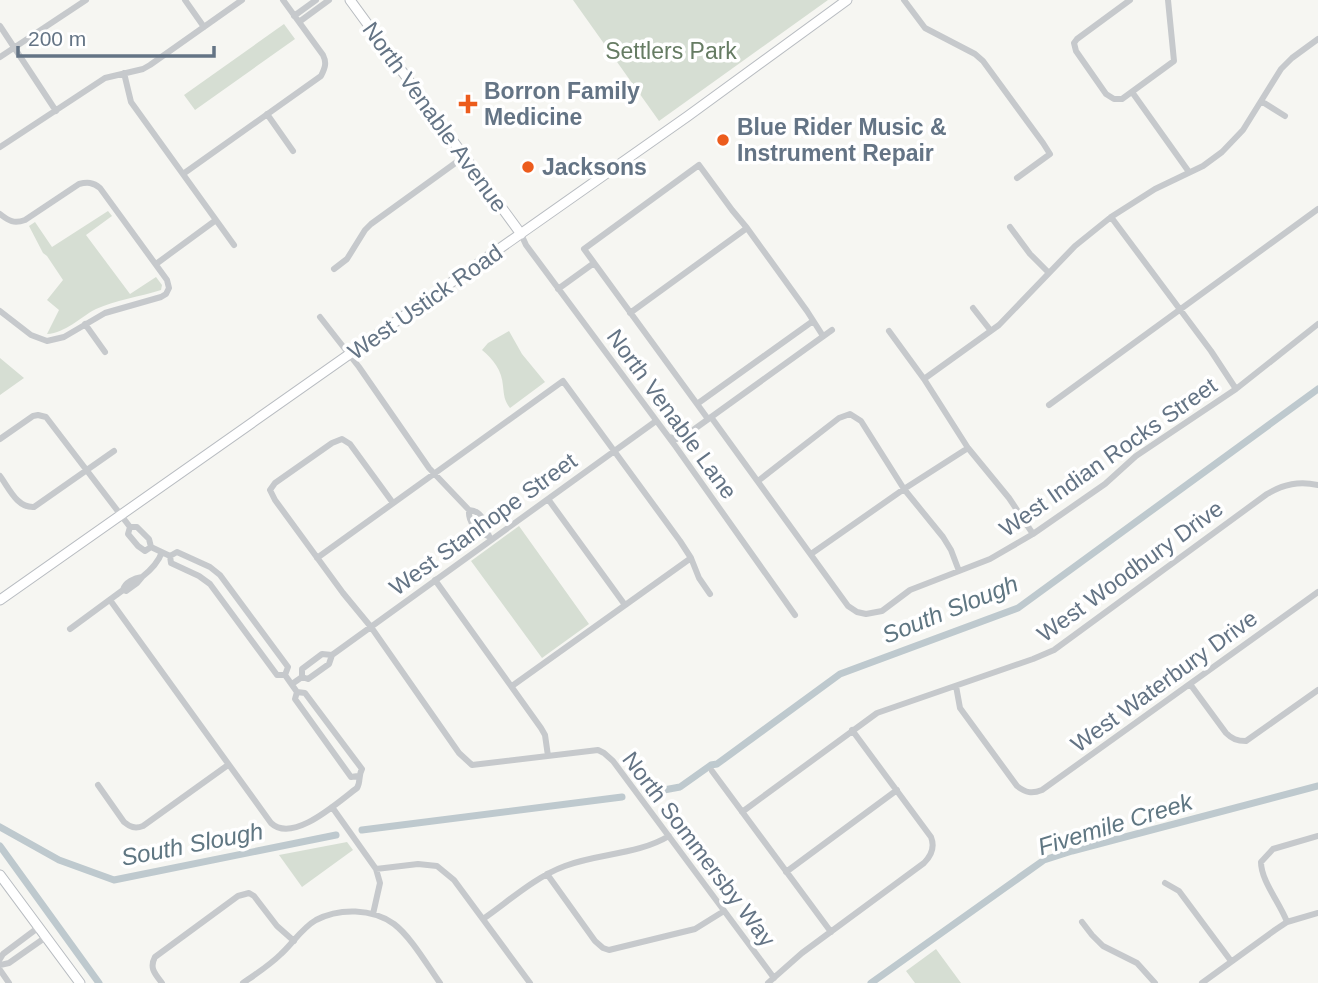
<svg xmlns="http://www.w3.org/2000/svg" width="1318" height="983" viewBox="0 0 1318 983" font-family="Helvetica,sans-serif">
<rect width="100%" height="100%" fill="#f6f6f2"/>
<path fill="#d6ded3" d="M573,0H828L659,121Z
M284,24L295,39L195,110L184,95Z
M108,211L112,216L86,235L130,294L156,277L162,285L161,290C142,296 113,301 96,309C80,317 66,333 47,334L59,310L47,300L63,280L47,256L43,253L29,226L35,222L52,247Z
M509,331L522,354L545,382L510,408C504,400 504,395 503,386C502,370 493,359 482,350L488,343Z
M0,358L24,378L0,395Z
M519,526L589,624L542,658L471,561Z
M347,842L353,850L302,887L279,855Z
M936,949L961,983H915L906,971Z"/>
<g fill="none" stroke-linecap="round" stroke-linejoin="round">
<path stroke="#bec9ce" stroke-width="7" d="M653,792L680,787L711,765L717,764L840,674L1018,608L1318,389
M0,827L59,860L114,880L336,835
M362,830L622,797
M0,846L99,983
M871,983L1044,860L1072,851L1318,786"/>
<defs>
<path id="secondary" d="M350,0L521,234
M0,600L688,116L847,0
M0,875L80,983"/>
</defs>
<use href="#secondary" stroke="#b8bcc1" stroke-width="11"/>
<path stroke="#c6c9cc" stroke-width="6" d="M185,0L204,27
M904,0L925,28L975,54L983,61L1043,143L1050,154L1017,178
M1130,0L1077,39L1074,43L1076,51L1106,94L1114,99H1122L1174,61L1168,0
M294,16L316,0
M299,22L329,0
M0,26L56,111
M0,57L86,0
M124,73L131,102L234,245
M1132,92L1189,172
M1261,101L1285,116
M267,114L293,151
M0,147L105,78L143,69L150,65L242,0
M183,174L321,76C325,68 327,63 323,55L283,0
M0,214C9,221 14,224 25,220L79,184C87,182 93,182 100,188L167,280L169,288L166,294L161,297L105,313L64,337L47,341L31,335L0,311
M1111,217L1211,351L1236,389
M1010,227L1030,254L1049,273
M521,234L526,245L676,447L795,615
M156,264L216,220
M334,269L347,259L365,230L371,224L465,156
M558,289L594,263
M973,308L991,331
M630,313L747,228
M320,317L359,367L429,468L469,510C486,511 484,529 491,540
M85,324L105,352
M889,331L924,379L968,448L1009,498L1033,534
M924,379L999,325L1075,246L1111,217L1155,189L1203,166L1222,152L1243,130L1281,69L1292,58L1318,39
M697,404L813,321
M1049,405L1318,209
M711,417L848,606L857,612L866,614L882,611L910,590L990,559L1033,534L1105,484L1136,456L1236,389L1318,324
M708,419L584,249L699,165L732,210L747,228L807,311L823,336
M669,437L676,439L682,438L832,330
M0,439L33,416L38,415L46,417L130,527L128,534L138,546L145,551L151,547L170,556L177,552L210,567L220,575L288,667L285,675
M0,476C9,488 17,508 34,507L114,451
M758,481L839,418L850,414L861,421L904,489L943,537L951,550L959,571
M548,499L625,605
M393,503L350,444L342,439L332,443L275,483L270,490L275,500L343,593L371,627L459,753L472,765L598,750L604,753L613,761L774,978
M469,510C468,523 477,531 488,536
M130,527H137L149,539L151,547
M811,554L904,489L968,448
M170,556L171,563L199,576L210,584L277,675H285L297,692
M317,558L563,381L680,541L691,558L699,578L710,594
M142,577L137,583L126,591L123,590C125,582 135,578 142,577Z
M142,577C151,570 158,563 162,552
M435,580L541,728L545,735L548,756
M110,600L271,823C293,844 338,802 357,788C361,782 358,776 362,769L305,693L297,692L295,699L351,777L358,776
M70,629L123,590
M332,655L656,421
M292,684L302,677L308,679L329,664L332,655L322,654L302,669V677
M1190,684L1226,733C1232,739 1237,741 1246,741L1318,690
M512,686L691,558
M956,686L960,708L1017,786C1026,793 1032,794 1042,790L1318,592
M712,771L831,932
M98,785L124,822C130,827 135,829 143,826L228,765
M332,807L376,869L380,883L373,914
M742,812L877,713L1033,659L1054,650L1267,494C1284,484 1299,481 1318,485
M376,869L418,864L437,866L454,880L530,983
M786,872L897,790
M547,874L595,941L603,948L609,950L695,929L724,911
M1165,883L1179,891L1231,961
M483,919C509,901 535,877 565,866C600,853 637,855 669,836
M1082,922L1092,935L1103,946L1137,963L1155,983
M1287,922C1280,903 1261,881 1261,862L1273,849L1318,836
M0,959L3,954L39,927
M0,965L9,963L46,937
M0,970L9,983
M162,983C155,974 149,968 155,957L238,896L249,893L254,896L277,926L294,941
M243,983C256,974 270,965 281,954C293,943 302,928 316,920C339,908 372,908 394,924C411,937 427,965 440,983
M768,983L802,953L924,863C932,855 935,847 931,837L852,730
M1202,983L1275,930L1287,922L1318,913"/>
<use href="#secondary" stroke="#fff" stroke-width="9"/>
</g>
<g fill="#ec5c1d" stroke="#fff" stroke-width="2.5">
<path d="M464.5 93.5h7v7h7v7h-7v7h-7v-7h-7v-7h7z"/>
<circle cx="723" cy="140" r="7"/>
<circle cx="528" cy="167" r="7"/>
</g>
<g text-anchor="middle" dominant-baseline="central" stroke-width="7" stroke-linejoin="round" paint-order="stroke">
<g font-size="23" fill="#667c63" stroke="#fff">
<text x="671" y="51">Settlers Park</text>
</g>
<g font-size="23" font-weight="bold" fill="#647485" stroke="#fff" text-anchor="start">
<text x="484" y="91">Borron Family<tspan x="484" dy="26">Medicine</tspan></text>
<text x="737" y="127">Blue Rider Music &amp;<tspan x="737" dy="26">Instrument Repair</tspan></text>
<text x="542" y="167">Jacksons</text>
</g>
<g font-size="23" fill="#647485" stroke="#fff">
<text transform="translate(435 117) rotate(54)">North Venable Avenue</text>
<text transform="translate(425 302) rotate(-35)">West Ustick Road</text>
<text transform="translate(672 414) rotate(54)">North Venable Lane</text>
<text transform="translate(1108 457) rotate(-35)">West Indian Rocks Street</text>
<text transform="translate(483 524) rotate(-36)">West Stanhope Street</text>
<text transform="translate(1130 571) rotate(-36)">West Woodbury Drive</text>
<text transform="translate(1164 681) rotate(-36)">West Waterbury Drive</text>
<text transform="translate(699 849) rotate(53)">North Sommersby Way</text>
</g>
<g font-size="24" font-style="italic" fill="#5f7682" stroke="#fff">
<text transform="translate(950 609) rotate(-22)">South Slough</text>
<text transform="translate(1115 824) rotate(-17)">Fivemile Creek</text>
<text transform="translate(192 844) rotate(-11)">South Slough</text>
</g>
</g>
<path d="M18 46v10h196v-10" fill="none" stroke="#647485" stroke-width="3.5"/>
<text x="28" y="46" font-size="21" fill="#647485" stroke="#ffffff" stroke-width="5" paint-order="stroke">200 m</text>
</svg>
